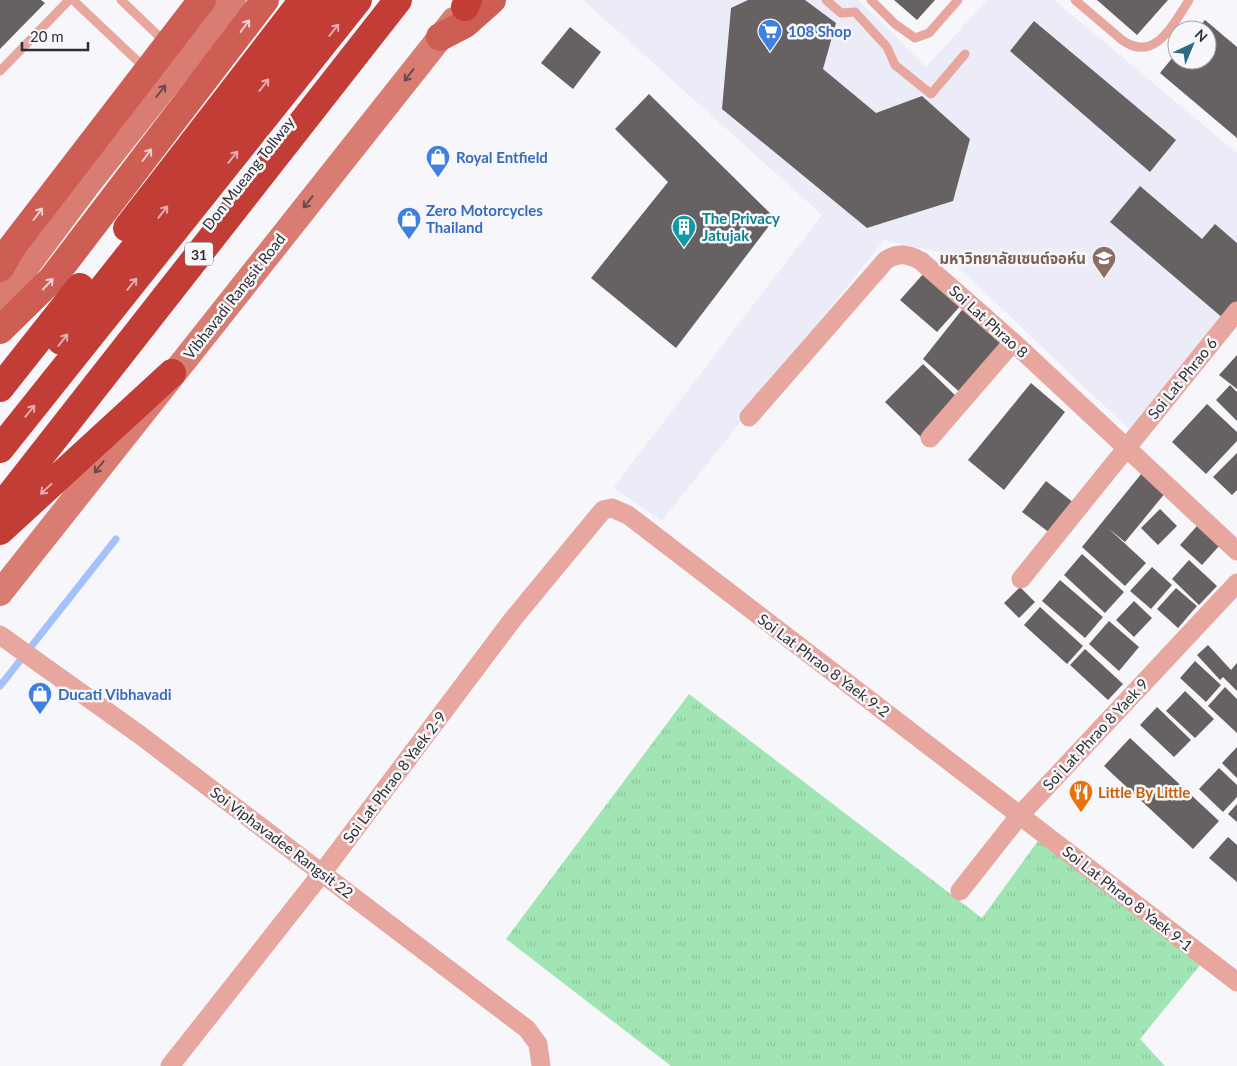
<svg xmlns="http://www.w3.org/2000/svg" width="1237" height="1066" viewBox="0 0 1237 1066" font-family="Lato,'Noto Sans Thai',sans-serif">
<defs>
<pattern id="grass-tufts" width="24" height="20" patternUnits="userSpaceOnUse" patternTransform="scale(1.25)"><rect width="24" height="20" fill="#a1e5b5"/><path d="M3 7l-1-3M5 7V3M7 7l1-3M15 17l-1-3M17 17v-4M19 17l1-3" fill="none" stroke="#8bc59c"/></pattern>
</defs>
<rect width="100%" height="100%" fill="#f7f7fb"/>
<path fill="#ebecf8" d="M583,0H859L926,67L987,0H1054L1237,153V305L1135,435L943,253L884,240L662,521L613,488L822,215Z"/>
<path fill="url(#grass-tufts)" d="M689,694L982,918L1043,834L1201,964L1140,1039L1165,1066H671L506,939Z"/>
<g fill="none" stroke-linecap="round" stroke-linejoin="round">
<path stroke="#a3c2fc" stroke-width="7" d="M0,686L116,539"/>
</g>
<path fill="#666163" d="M0,0H41L45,3L0,49Z
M748,0H805L836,23L823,69L876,113L922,96L970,139L953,201L867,228L722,109L731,8Z
M894,0H935L917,20Z
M1097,0H1168L1137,35Z
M1205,20L1237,47V138L1160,73L1177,52V60H1207V30H1196Z
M1034,21L1176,140L1150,172L1010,51Z
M570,27L601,52L573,89L541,63Z
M649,94L775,218L676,348L591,278L668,182L615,129Z
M1140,186L1202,239L1215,224L1237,243V304L1224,319L1110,222Z
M925,272L962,304L937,332L900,300Z
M965,306L1005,345L964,396L923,359Z
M1237,355V389L1219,375Z
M923,364L960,400L926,442L885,402Z
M1031,383L1065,412L1004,490L968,460Z
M1230,385L1237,392V421L1216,400Z
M1207,404L1237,432V441L1206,474L1172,442Z
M1237,453V490L1232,495L1213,477Z
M1142,473L1166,492L1125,542L1108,528L1146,563L1125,586L1082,547Z
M1046,481L1074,503L1050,533L1022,512Z
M1160,509L1177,526L1158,545L1141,528Z
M1197,526L1220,545L1202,565L1180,545Z
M1082,554L1124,592L1105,613L1064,575Z
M1189,560L1217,586L1199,605L1172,579Z
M1152,567L1172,585L1151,609L1130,591Z
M1060,580L1103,617L1085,638L1042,601Z
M1020,587L1035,602L1019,618L1004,603Z
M1176,588L1197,606L1178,628L1157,609Z
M1134,601L1152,618L1134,637L1116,620Z
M1040,607L1083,646L1067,664L1024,625Z
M1109,621L1139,647L1119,671L1089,644Z
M1208,645L1231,670L1237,663V691L1223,677L1220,680L1197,655Z
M1085,649L1123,684L1108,700L1070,665Z
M1195,661L1221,685L1206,702L1180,678Z
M1225,687L1237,699V733L1208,706Z
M1185,691L1214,719L1195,738L1166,711Z
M1157,707L1191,740L1174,757L1140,725Z
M1130,738L1219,821L1193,849L1104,766Z
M1237,747V778L1222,763Z
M1219,768L1237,785V797L1223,812L1199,789Z
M1237,804V822L1228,814Z
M1228,837L1237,845V882L1209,858Z"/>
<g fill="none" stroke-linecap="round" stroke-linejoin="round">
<path stroke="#e7a79f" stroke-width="9" d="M73,0L146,69
M121,0L165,42
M826,0L841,13L855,12L887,47L895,65L931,94L965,54
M871,0L895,24L915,38L929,33L958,0
M1075,0L1122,40C1155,64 1174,23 1189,0
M0,71L69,0"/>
<path stroke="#e7a79f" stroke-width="19" d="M749,417L886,260C900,252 908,254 921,261L1013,342L1237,551
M930,438L1013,342
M1021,579L1237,311
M0,635L140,735L527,1029L538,1044L541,1066
M960,891L1020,815L1237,583
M170,1066L322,873L513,619L603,510L612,508L628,515L1237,982"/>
<path stroke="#d97d73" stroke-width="26" d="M0,302L88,184L233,0
M0,593L454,20"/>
<path stroke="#ce5d53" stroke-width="28" d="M440,37L465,24L492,0
M0,268L12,247L202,0
M0,330L52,279L265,0"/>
<path stroke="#c23d36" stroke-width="28" d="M465,7L468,0
M127,228L303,0
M61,341L331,0
M0,388L80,287
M0,449L358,0
M0,508L398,0
M0,531L172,373"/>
</g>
<defs><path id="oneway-shaft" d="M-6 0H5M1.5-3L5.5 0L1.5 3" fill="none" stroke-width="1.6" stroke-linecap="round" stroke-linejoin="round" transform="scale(1.25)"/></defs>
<g stroke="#edd0d1">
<use href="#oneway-shaft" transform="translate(245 26) rotate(-53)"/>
<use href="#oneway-shaft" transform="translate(147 155) rotate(-53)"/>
<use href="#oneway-shaft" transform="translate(38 214) rotate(-53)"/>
<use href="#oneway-shaft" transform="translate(48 284) rotate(-47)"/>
</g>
<g stroke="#e2adac">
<use href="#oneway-shaft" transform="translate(334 30) rotate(-51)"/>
<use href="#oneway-shaft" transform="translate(264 85) rotate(-52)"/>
<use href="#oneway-shaft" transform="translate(233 157) rotate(-51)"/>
<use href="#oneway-shaft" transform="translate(163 212) rotate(-52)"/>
<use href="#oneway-shaft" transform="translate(132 284) rotate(-51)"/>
<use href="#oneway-shaft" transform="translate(63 340) rotate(-52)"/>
<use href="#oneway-shaft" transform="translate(30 411) rotate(-51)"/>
<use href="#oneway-shaft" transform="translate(46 489) rotate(137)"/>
</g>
<g stroke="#6a4a48">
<use href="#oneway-shaft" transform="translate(409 75) rotate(128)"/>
<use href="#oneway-shaft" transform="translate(161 91) rotate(-52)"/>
<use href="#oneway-shaft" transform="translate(308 202) rotate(128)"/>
<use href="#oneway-shaft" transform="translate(99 467) rotate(128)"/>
</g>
<defs>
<symbol id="supermarket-pin" viewBox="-11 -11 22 30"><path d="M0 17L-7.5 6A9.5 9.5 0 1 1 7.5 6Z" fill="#3f7fe0" stroke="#f7f7fb"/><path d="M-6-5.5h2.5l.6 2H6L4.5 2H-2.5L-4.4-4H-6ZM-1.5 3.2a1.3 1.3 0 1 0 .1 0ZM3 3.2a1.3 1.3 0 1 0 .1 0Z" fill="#fff"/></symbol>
<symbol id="shop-pin" viewBox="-11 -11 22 30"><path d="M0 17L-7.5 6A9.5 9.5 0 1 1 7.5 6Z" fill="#3f7fe0" stroke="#f7f7fb"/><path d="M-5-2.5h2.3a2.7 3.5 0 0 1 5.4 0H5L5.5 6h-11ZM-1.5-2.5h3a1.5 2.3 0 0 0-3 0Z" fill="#fff"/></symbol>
<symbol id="building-pin" viewBox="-11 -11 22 30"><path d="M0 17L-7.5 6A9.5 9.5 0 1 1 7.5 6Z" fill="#0f9aa8" stroke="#f7f7fb"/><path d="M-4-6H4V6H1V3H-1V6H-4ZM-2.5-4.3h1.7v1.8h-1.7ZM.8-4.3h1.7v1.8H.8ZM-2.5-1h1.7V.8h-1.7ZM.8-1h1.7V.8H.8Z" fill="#fff"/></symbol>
<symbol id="university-pin" viewBox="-11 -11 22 30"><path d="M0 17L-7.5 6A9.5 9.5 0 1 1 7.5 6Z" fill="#8d6e63" stroke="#f7f7fb"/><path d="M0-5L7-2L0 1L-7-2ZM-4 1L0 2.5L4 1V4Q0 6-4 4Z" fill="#fff"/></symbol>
<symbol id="restaurant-pin" viewBox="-11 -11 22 30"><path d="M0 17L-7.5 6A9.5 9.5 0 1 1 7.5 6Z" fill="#e8710a" stroke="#f7f7fb"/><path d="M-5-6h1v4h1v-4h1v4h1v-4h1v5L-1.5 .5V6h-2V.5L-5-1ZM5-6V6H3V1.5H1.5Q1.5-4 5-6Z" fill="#fff"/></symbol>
</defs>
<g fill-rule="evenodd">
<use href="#supermarket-pin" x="756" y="17" width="28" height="38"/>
<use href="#shop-pin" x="424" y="143" width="28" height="38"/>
<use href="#shop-pin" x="395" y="205" width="28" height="38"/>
<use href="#building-pin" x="670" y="213" width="28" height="38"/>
<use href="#university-pin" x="1090" y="244" width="28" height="38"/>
<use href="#shop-pin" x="26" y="680" width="28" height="38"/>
<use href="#restaurant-pin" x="1067" y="778" width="28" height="38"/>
</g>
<g text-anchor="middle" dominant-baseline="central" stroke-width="5" stroke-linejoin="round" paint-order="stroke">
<rect fill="#f7f7fb" stroke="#6b6b6e" stroke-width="1" x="185" y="242.5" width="28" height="23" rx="4"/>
<g font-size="14" font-weight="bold" fill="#2f2f31">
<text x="199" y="254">31</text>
</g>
<g font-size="15" font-weight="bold" fill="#366cbe" stroke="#f7f7fb" text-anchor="start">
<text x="788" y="31">108 Shop</text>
<text x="456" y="157">Royal Entfield</text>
<text x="426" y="210">Zero Motorcycles<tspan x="426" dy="17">Thailand</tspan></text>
<text x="58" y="694">Ducati Vibhavadi</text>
</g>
<g font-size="15" fill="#2f2f31" stroke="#f7f7fb">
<text transform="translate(248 173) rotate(-52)">Don Mueang Tollway</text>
<text transform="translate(234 296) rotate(-52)">Vibhavadi Rangsit Road</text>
<text transform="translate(989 321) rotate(42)">Soi Lat Phrao 8</text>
<text transform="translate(1182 378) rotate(-51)">Soi Lat Phrao 6</text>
<text transform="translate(824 665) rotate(37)">Soi Lat Phrao 8 Yaek 9-2</text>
<text transform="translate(1095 734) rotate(-47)">Soi Lat Phrao 8 Yaek 9</text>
<text transform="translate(394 777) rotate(-53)">Soi Lat Phrao 8 Yaek 2-9</text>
<text transform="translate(282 842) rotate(37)">Soi Viphavadee Rangsit 22</text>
<text transform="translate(1128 898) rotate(38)">Soi Lat Phrao 8 Yaek 9-1</text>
</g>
<g font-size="15" font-weight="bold" fill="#0d838f" stroke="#f7f7fb" text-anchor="start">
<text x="702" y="218">The Privacy<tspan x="702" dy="17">Jatujak</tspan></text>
</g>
<g font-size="15" font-weight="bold" fill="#785e54" stroke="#f7f7fb" text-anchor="end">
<text x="1086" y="258">มหาวิทยาลัยเซนต์จอห์น</text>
</g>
<g font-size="15" font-weight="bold" fill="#c56008" stroke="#f7f7fb" text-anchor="start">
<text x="1098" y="792">Little By Little</text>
</g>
</g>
<g transform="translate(1192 45) rotate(44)"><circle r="24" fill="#f7f7fb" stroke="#a7a7aa"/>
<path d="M0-4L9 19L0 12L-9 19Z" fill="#2c6a80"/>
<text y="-8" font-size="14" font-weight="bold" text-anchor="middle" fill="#2f2f31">N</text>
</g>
<path d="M22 42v8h66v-8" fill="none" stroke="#2f2f31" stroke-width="2.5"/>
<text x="30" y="42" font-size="15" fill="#2f2f31" stroke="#f7f7fb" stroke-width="4" paint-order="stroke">20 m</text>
</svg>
